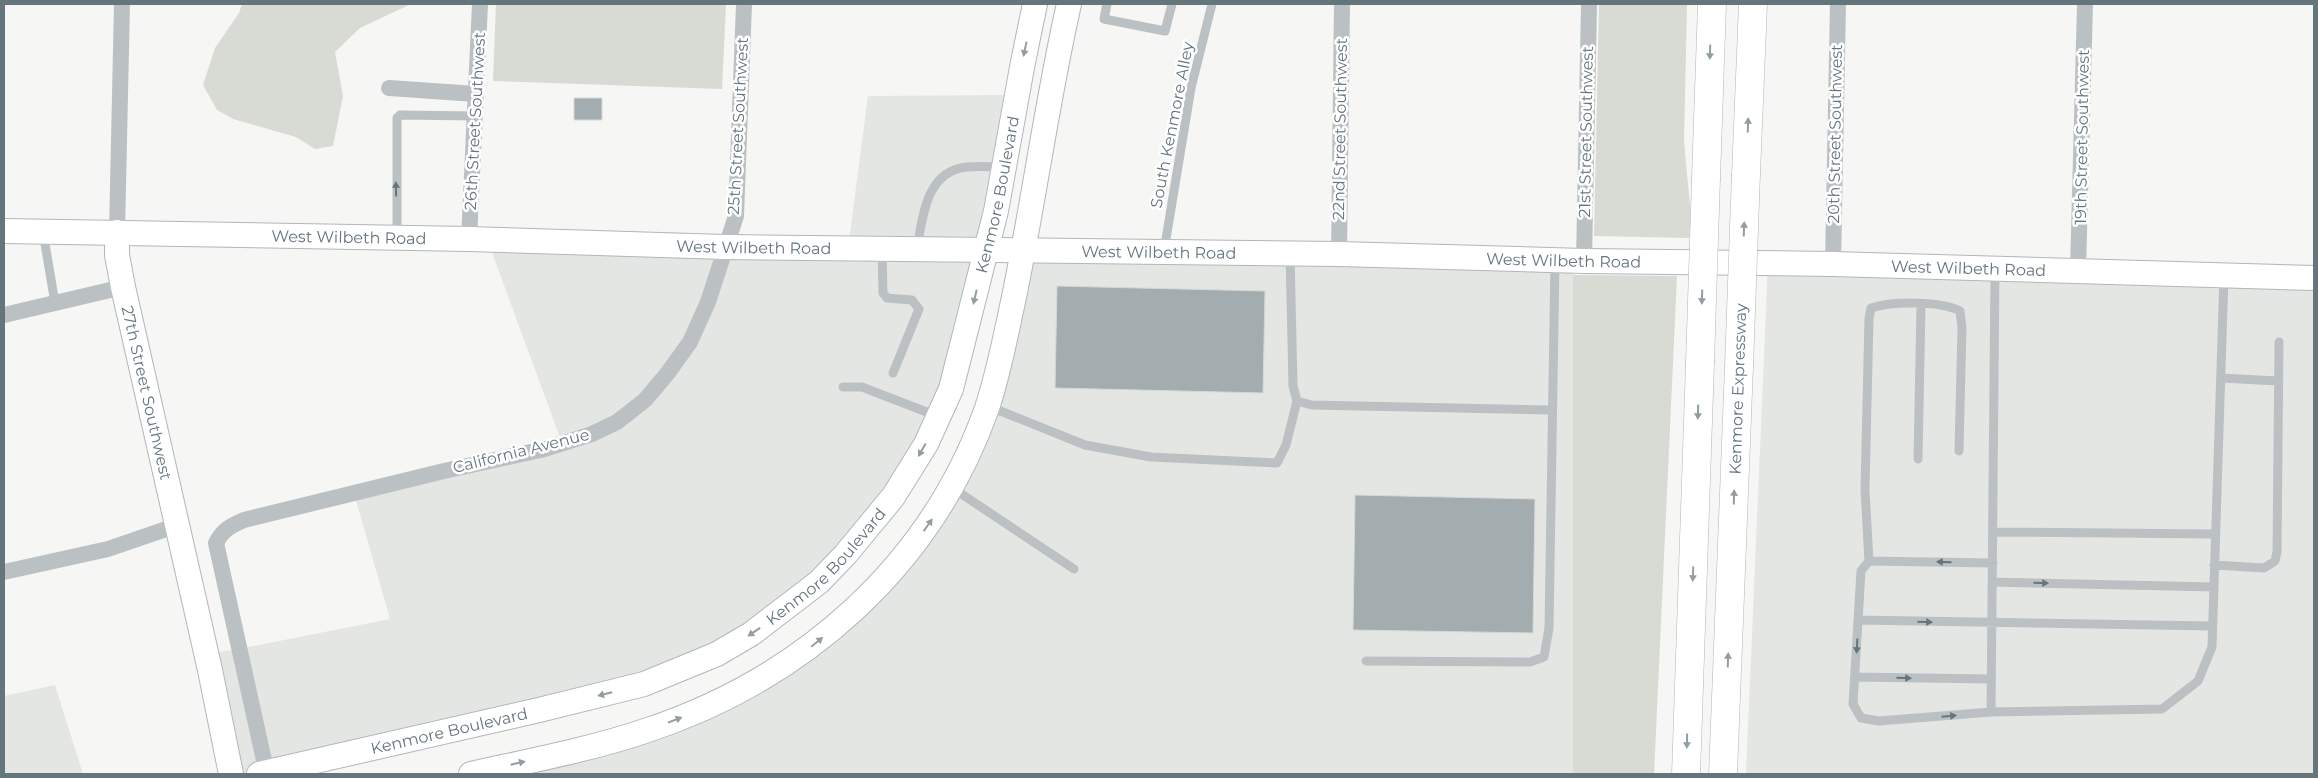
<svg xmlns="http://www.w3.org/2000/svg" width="2318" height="778" viewBox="0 0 2318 778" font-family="Montserrat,sans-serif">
<rect width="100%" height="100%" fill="#f6f6f4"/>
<path fill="#e4e6e4" d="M1007,95L981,243L849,241L868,96Z
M487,239L986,250L966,337L875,520L717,654L259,774H231L206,654L239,649L390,619L355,497L562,443Z
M1024,250L1573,261V774H471L643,732L806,651L950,487Z
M1768,263L2314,278V774H1746Z
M55,685L83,774H4V696Z"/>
<path fill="#d7dbd3" d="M242,4H411L360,28L335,52L343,96L333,146L315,149L296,137L233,119L217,110L203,85L215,48L239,13Z
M496,4H726L722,89L493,81Z
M1599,4H1687L1684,141L1691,217L1689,238L1594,236Z
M1573,275L1677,276L1654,774H1573Z"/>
<path fill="#a3adb0" stroke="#d8d8d6" d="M574,98H602V120H574Z
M1057,286L1265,291L1263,393L1055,388Z
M1355,495L1535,499L1533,633L1353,630Z"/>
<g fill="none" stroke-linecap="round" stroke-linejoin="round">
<defs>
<g id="secondary">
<path id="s1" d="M4,231L469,239L725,247L1339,254L1584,261L1833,264L2314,278"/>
<path id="s2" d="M117,232V255L123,287L210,670L231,774"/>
<path id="s3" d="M259,774L539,710L644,684L717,654L751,634L819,582L845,555L893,497L926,444L951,389L996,211L1023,62L1035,4"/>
<path d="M471,774C529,761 588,750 645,731C803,679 931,566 987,408C999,372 1006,334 1014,297C1034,200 1047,101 1069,4"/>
</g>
<path id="highway" d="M1746,174L1753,4
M1706,178L1712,4
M1686,774L1700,363
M1723,774L1739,366"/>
</defs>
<use href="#secondary" stroke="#b0b7ba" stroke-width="26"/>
<use href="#highway" stroke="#b1b6b8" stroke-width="29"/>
<path stroke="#bbc1c3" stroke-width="9" d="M1107,4L1104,19L1165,31L1172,4
M43,232L55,303
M397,237V118L400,115L475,116
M917,248C923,216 926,171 967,167C979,166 991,167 1002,167
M882,249L883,293L887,298L912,300L919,309L893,373
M1164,251L1191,88L1212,4
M1290,253L1293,386L1297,401L1312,405L1551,410
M1995,270L1991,712L2162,709L2198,681L2212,647L2224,276
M2221,378L2278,381
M843,387H862L937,416
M988,406L1085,445L1151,457L1277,463L1286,445L1297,401
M1918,459L1921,305
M951,487L1074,569
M1993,532L2215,534
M1869,561L1865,490L1869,318L1871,308C1892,301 1941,301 1960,311L1962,328L1959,451
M2214,565L2264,568L2275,561L2277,552L2279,342
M1993,582L2214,587
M1858,620L2212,626
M1366,661L1530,662L1544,657L1549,628L1555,260
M1855,677L1991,679
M1991,712L1879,721L1861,718L1853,704L1861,571L1869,561L1993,563"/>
<path stroke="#bbc1c3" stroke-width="16" d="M389,88L476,94
M117,232L122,4
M469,239L480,4
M1339,254L1342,4
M1584,261L1589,4
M1833,264L1838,4
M2078,271L2085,4
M4,315L123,287
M4,572L108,549L178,525
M267,774L216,543C223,529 231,526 244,520L444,471L545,449L592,434L617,422L645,400L667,374L690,342L708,302L736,216L744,4"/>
<use href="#secondary" stroke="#fff" stroke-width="24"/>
<use href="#highway" stroke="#fff" stroke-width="28"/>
<defs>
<path id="highway-bridge" d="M1700,363L1706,178
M1739,366L1746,174"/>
</defs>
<use href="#highway-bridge" stroke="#b1b6b8" stroke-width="29" stroke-linecap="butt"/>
<use href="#highway-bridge" stroke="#fff" stroke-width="28"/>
</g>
<defs><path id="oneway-solid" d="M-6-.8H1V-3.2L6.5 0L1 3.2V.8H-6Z" transform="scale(1.25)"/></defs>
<g fill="#929ea3">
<use href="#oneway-solid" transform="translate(1025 49) rotate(102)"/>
<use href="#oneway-solid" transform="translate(1710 52) rotate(92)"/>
<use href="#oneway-solid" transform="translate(1748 125) rotate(-88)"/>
<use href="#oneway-solid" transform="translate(1744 229) rotate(-88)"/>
<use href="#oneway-solid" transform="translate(975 297) rotate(103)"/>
<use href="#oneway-solid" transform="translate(1702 297) rotate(92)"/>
<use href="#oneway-solid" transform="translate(1698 412) rotate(92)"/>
<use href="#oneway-solid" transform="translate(922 450) rotate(119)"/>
<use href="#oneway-solid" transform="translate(1734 497) rotate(-88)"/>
<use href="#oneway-solid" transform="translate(928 525) rotate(-55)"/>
<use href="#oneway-solid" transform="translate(1693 574) rotate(92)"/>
<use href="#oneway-solid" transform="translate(754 632) rotate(146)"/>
<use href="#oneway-solid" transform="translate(817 642) rotate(-39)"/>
<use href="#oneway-solid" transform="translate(1728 660) rotate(-88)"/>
<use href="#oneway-solid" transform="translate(605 694) rotate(166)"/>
<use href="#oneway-solid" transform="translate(675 720) rotate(-21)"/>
<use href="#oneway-solid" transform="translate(1687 741) rotate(91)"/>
<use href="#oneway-solid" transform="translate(518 763) rotate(-13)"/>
</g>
<g fill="#64757c">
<use href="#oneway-solid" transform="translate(396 189) rotate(-91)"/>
<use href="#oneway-solid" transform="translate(1944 562) rotate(-179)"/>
<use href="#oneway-solid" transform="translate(2041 583) rotate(1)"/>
<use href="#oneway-solid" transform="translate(1925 622) rotate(1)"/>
<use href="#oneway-solid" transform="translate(1857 646) rotate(93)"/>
<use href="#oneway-solid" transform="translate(1904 678) rotate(1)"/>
<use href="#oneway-solid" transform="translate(1949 716) rotate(-5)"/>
</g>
<g text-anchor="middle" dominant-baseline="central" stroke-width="5" stroke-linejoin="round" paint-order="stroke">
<g font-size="16" fill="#64757c" stroke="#fff">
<text transform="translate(475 121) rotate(-87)">26th Street Southwest</text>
<text transform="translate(1172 125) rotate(-79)">South Kenmore Alley</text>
<text transform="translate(738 126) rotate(-87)">25th Street Southwest</text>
<text transform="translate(1340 129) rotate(-89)">22nd Street Southwest</text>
<text transform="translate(1586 132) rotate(-89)">21st Street Southwest</text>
<text transform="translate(1835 134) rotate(-89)">20th Street Southwest</text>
<text transform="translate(2082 137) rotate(-89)">19th Street Southwest</text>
<text stroke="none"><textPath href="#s3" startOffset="1035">Kenmore Boulevard</textPath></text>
<text stroke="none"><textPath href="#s1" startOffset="345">West Wilbeth Road</textPath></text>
<text stroke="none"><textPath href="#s1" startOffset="750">West Wilbeth Road</textPath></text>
<text stroke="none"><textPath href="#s1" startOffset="1155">West Wilbeth Road</textPath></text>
<text stroke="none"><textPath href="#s1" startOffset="1560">West Wilbeth Road</textPath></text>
<text stroke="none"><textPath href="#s1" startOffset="1965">West Wilbeth Road</textPath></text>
<text transform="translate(1738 389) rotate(-88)">Kenmore Expressway</text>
<text stroke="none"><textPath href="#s2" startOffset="164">27th Street Southwest</textPath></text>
<text transform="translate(521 451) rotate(-14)">California Avenue</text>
<text stroke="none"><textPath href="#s3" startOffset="615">Kenmore Boulevard</textPath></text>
<text stroke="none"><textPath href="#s3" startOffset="195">Kenmore Boulevard</textPath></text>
</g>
</g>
<rect width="2318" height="778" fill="none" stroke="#64757c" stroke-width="10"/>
</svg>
